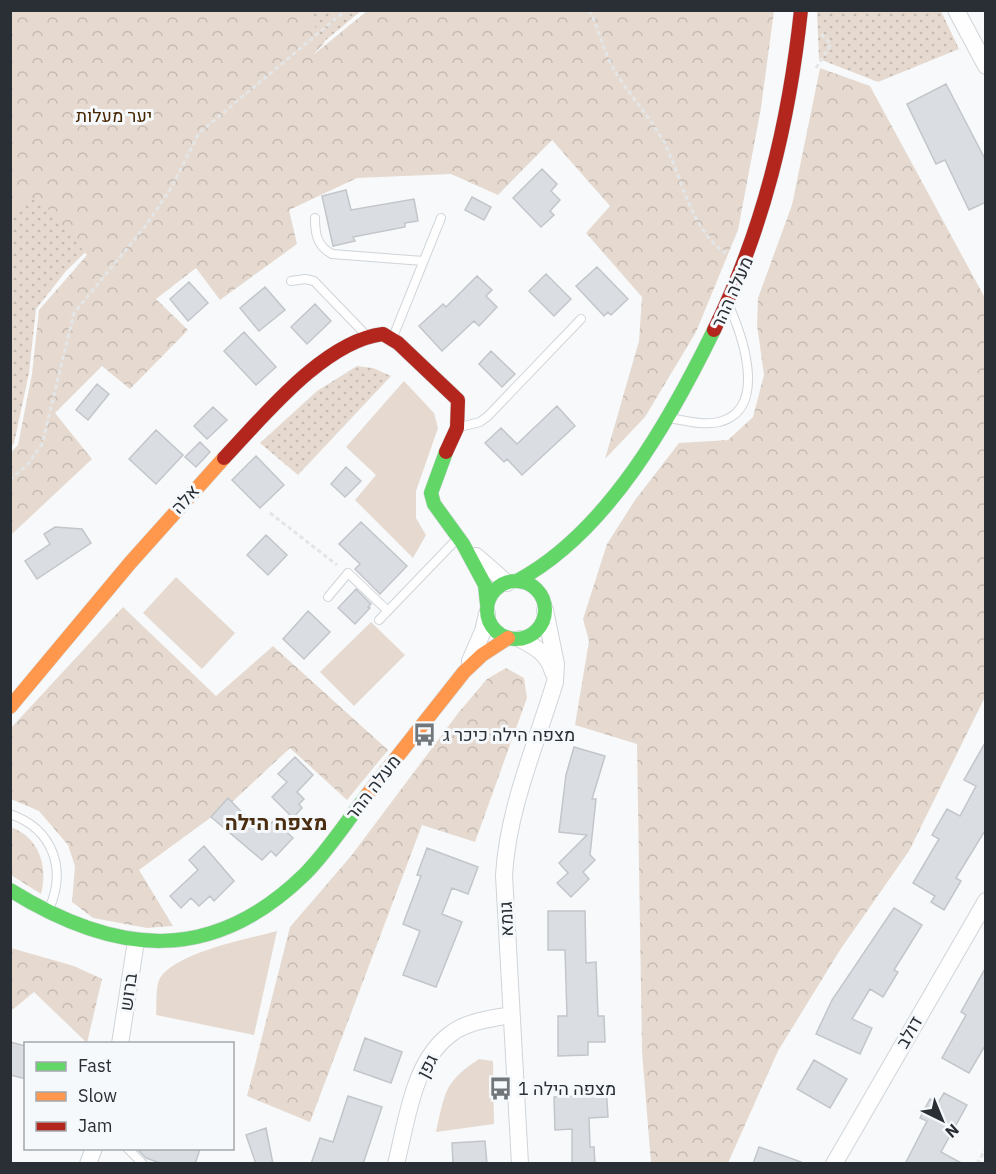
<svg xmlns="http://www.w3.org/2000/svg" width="996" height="1174" viewBox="0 0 996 1174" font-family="'IBM Plex Sans',Heebo,sans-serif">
<defs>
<pattern id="grass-dots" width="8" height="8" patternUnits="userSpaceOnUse" patternTransform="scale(1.5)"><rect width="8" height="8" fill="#e6dad0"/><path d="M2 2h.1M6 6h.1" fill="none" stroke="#c5bbb3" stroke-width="1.8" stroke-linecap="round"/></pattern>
<pattern id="forest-crowns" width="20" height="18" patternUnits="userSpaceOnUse" patternTransform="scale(1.5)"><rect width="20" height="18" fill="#e6dad0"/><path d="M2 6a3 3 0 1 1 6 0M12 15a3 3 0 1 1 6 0" fill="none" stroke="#c5bbb3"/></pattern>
</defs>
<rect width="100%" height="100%" fill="#f7f9fb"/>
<path fill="url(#grass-dots)" d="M11,11H361L176,164L66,271L36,309L29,373L14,443L11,447Z
M817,11H941L959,49L878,82L819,59Z
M357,366L373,368L391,376L298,475L260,443L317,391Z"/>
<path fill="url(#forest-crowns)" d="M11,10L305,11L325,42L313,55L367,11H774L761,108L738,230L696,332L645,417L605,459L639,341L642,297L586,233L610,206L552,140L498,195L451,174L357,178L289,210L297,244L220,300L196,268L156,299L188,330L130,389L102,366L55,413L92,459L11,535V452L18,445L32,374L39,310L87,255L38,197L11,212Z
M820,68L870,86L985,298V697L909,851L840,950L778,1051L728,1163H651L642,1051L637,744L575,725L589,641L583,619L607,544L635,500L679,443L728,440L753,417L764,375L757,325L758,298L792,205Z
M123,607L216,696L273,646L388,750L347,800L290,748L232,802L139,870L173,926L147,928L93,918L72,902L75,866L68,845L39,811L11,799L10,729Z
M506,668L524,678L527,698L475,842L422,825L310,1122L247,1096L290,927L351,856L459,712L487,679Z
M11,827C40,838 48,867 41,894L11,875Z
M11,948L74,966L102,979L87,1043L34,992L11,1011Z"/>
<path fill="#e6dad0" d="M404,381L434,413L438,428L416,491V518L426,535L413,558L355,500L376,475L346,447Z
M176,577L235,633L202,669L143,613Z
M371,622L405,655L354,706L320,672Z
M277,931L254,1035L156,1015C157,1005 155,987 160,978C177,952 248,939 277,931Z
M479,1059L493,1061L494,1124L436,1132C445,1092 444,1082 479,1059Z"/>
<path fill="#dadee2" stroke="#c2c6ca" stroke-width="1.5" d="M946,84L986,161V202L969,210L945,160L936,164L907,104Z
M542,169L557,184L551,191L560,200L550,211L554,215L541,227L513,198Z
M346,190L351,210L414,199L418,221L405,223V227L353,237L355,241L333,246L322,196Z
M472,197L491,207L484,220L465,210Z
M597,267L628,299L611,315L608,312L604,316L576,286Z
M546,274L571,299L554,316L529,291Z
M477,276L492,290L486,296L497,307L479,326L474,321L442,351L419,326L443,304L446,307Z
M189,282L208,303L188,321L170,299Z
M265,287L285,310L259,331L240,308Z
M315,304L331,321L307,344L291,327Z
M244,332L276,367L256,385L224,351Z
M491,351L515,374L502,387L479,364Z
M97,384L109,394L88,420L76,410Z
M557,406L575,426L522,475L507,459L504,462L485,443L501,428L517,444Z
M213,407L227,420L207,439L194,426Z
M156,430L183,455L156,484L129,459Z
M200,442L210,452L196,467L185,457Z
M256,456L284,485L260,508L232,480Z
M346,467L361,481L345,497L331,484Z
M361,522L407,566L380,594L355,569L360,564L339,544Z
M55,527L82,529L91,543L37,579L25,561L50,544L44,534Z
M266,535L287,555L268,575L247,555Z
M356,589L371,604L368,607L370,608L355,624L338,608Z
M308,611L330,632L304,659L283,639Z
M986,741V829L956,878L961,881L944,910L931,902L935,896L913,883L939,839L932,835L947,809L960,816L976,786L964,780Z
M574,747L605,756L592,799H596L590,855L595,860L583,872L589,879L571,897L557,883L568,873L559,863L587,835L559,832L566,775Z
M295,757L313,775L297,792L304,799L299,804L302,808L293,818L272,797L287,782L278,774Z
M228,798L262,833L274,820L293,838L276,856L271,851L262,860L211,817Z
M204,846L234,881L214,901L210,896L199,906L191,898L181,908L170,896L198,870L189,860Z
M427,848L478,867L468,894L452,888L442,914L462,922L436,987L403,975L420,931L403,924L421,876L417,875Z
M894,908L922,925L894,970L898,972L883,997L870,989L852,1019L872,1028L860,1054L816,1034L832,1000Z
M548,911H585L586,963L596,962L598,1016H604L605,1042H588V1055L558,1056V1016H567L565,950H548Z
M986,967V1044L969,1073L942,1058L966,1015L961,1012Z
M365,1038L402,1052L391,1083L354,1070Z
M10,1042L26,1046V1079L10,1075Z
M814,1060L847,1079L830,1108L797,1089Z
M606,1086L608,1117L589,1118L590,1147H594L595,1164H572V1129L555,1130L554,1097L576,1096V1088Z
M944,1093L967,1105L941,1152L963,1164H905L927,1121L920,1118L930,1099L938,1103Z
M348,1096L382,1107L363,1164H311L320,1138L333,1142Z
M266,1128L273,1164H256L246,1135Z
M485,1141L487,1164H453L452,1143Z
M759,1147L801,1162L800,1164H753Z
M137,1149H200L195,1164H163L146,1158Z"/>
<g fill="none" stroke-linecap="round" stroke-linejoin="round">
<defs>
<path id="lane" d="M315,218C315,234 317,246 332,254L423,261
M291,281L305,279L314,281L366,335
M393,337L441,218
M668,418C683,420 703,426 719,422C768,410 743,338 730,308
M460,427L480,422L488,416L581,319
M328,597L348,573L388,611
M379,620L456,540
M10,814C53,829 67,869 49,909
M127,1148L143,1164"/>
<path id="street" d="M956,10L986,66
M476,556L507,583
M520,639C536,647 548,654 553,672
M470,661L483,631L487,614
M120,1044L136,941
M88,1164L94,1148
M396,1164C407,1121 413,1060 452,1033C468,1021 491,1019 510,1015
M520,1164L504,875C508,808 536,745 555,682L556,664L545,610
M834,1164L986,901"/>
<path id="fast" d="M446,452L431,493L434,504L463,544L485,585L487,604
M517,581C608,532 670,420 714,330
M487 610a29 29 0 1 1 58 0a29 29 0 1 1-58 0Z
M10,890C115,955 211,966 305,874C328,851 347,821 367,795"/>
<path id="slow" d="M10,707L130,563L224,458
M367,795L464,672L482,655L508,638"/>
<path id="jam" d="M714,330C764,228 789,122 801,10
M224,458C263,417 324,341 383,334L398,343L458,400L457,428L446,452"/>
</defs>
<use href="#lane" stroke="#d0d4d8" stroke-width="10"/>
<use href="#street" stroke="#d0d4d8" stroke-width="18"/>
<use href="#fast" stroke="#d0d4d8" stroke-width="15"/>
<use href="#slow" stroke="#d0d4d8" stroke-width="15"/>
<use href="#jam" stroke="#d0d4d8" stroke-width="15"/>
<path stroke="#e3e5e6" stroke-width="3" stroke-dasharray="4.5 3" stroke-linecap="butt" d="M590,10C598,28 603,49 612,66C627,93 649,115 664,142C682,178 691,231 726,253
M816,68L831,44L820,33
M10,480L28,464L42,444L74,313L147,224L171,188L199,133L346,10
M270,513L337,565
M977,1164L986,1148"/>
<use href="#lane" stroke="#fefefe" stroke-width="8"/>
<use href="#street" stroke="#fefefe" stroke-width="16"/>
<use href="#fast" stroke="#63d668" stroke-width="14"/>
<use href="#slow" stroke="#ff974d" stroke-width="14"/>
<use href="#jam" stroke="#b3261e" stroke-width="14"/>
</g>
<defs>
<symbol id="bus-bare" viewBox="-9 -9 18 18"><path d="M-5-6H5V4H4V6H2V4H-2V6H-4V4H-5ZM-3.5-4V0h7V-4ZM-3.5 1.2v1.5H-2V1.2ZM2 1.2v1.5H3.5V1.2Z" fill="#71767a" stroke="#f6f9fc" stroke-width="2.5" paint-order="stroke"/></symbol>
</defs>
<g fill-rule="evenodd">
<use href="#bus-bare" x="408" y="718" width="33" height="33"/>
<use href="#bus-bare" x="484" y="1072" width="33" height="33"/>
</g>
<g text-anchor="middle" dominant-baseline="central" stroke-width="6" stroke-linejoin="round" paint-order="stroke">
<g font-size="18" fill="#462500" stroke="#f6f9fc">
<text x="114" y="115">יער מעלות</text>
</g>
<g font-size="18" fill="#292f35" stroke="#f6f9fc">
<text transform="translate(732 292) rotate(-66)">מעלה ההר</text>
<text transform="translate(185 499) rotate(-48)">אלה</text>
<text transform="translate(373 787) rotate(-52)">מעלה ההר</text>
<text transform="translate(506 919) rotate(-92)">גומא</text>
<text transform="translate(128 992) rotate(-82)">ברוש</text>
<text transform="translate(909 1032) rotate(-60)">דולב</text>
<text transform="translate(427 1066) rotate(-62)">גפן</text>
</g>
<g font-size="18" fill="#292f35" stroke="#f6f9fc" text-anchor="start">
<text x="443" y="734">מצפה הילה כיכר ג</text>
<text x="518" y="1088">מצפה הילה 1</text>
</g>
<g font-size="21" font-weight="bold" fill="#4b2e11" stroke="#f6f9fc">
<text x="276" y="822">מצפה הילה</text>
</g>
</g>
<rect width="996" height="1174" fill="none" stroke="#292f35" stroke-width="24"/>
<rect x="24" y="1042" width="210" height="108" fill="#f6f9fc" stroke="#a4a8ac" stroke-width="1.5"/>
<rect x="36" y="1062" width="30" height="9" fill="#63d668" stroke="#a4a8ac" stroke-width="1.5"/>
<text x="78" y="1072" font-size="18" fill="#292f35">Fast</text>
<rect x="36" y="1092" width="30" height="9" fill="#ff974d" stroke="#a4a8ac" stroke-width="1.5"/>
<text x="78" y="1102" font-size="18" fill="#292f35">Slow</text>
<rect x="36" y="1122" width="30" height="9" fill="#b3261e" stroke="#a4a8ac" stroke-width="1.5"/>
<text x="78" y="1132" font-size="18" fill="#292f35">Jam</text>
<g transform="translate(942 1120) rotate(137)" stroke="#f6f9fc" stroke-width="4.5" paint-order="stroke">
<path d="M0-4.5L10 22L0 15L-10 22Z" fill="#292f35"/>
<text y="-9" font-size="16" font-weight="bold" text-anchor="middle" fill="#292f35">N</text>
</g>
</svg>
